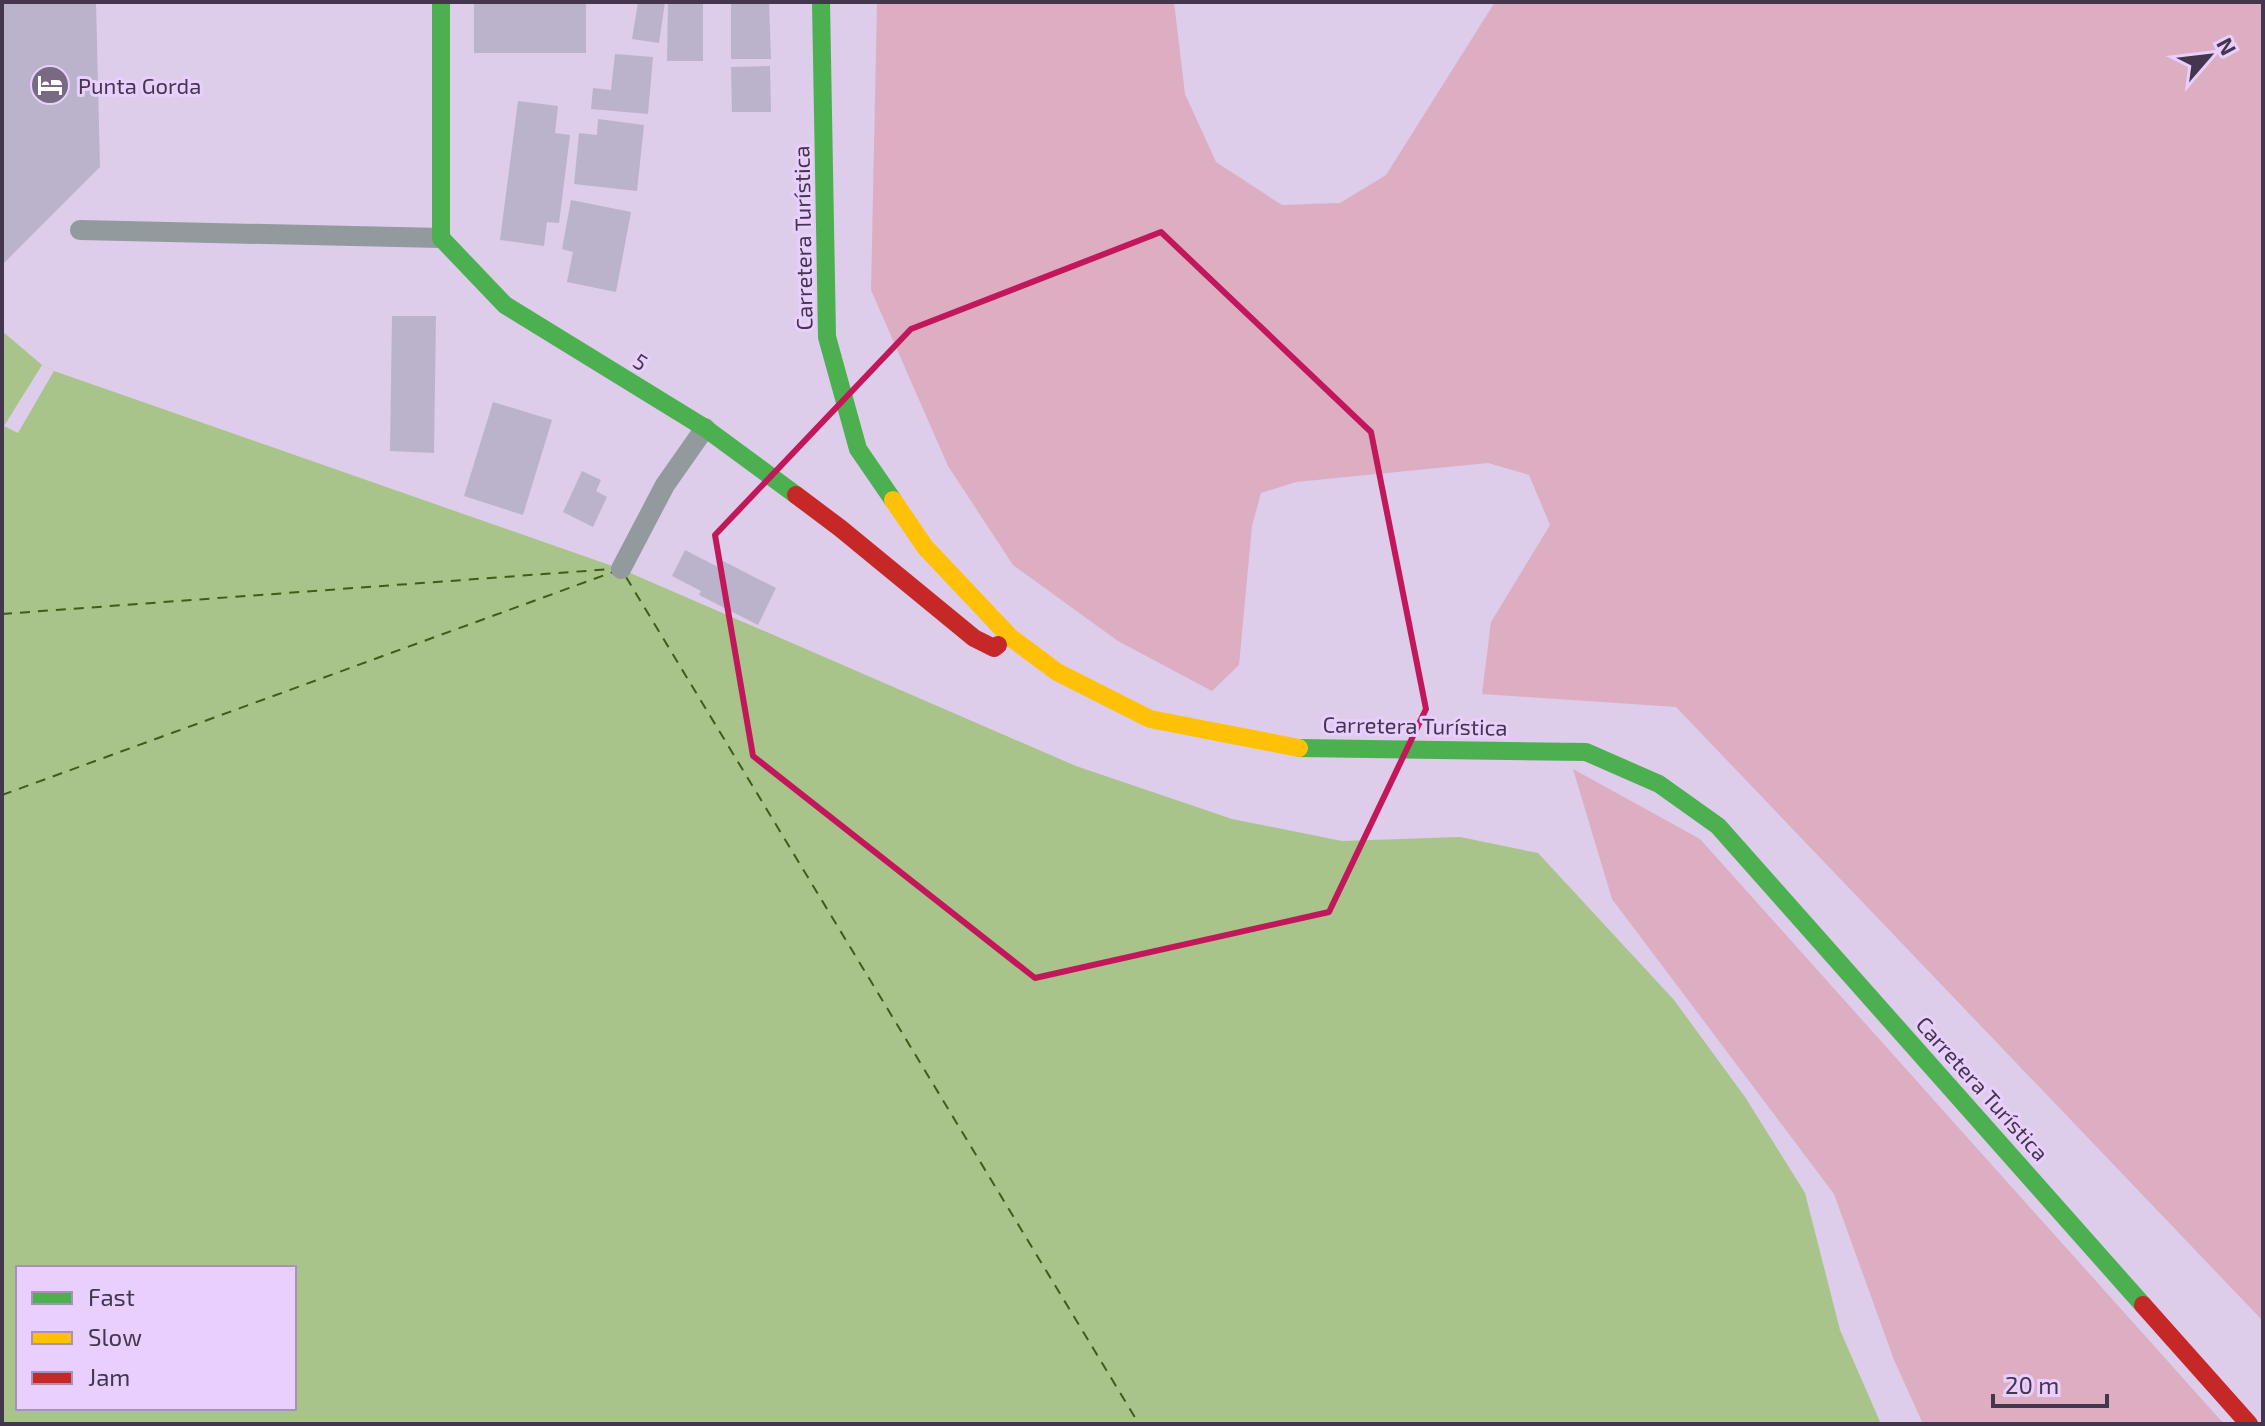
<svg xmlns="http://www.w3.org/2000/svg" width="2265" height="1426" viewBox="0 0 2265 1426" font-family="'Exo 2',sans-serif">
<rect width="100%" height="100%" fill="#ddccea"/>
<path fill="#ddaec1" d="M877,2H1174L1185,94L1216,162L1282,205L1340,203L1386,175L1495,2H2263V1321L1676,707L1482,694L1491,622L1550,525L1529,475L1488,463L1296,482L1261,493L1252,526L1239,665L1212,691L1118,641L1013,565L948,466L871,290Z
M1573,769L1700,839L2224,1424H1923L1894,1360L1834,1194L1612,899Z"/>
<path fill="#a8c48a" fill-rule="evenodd" d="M2,331L42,365L54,371L621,569L1076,766L1232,819L1342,841L1460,837L1538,853L1674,1000L1745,1097L1805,1193L1840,1330L1881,1424H2ZM18,1268H294V1408H18Z"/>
<path fill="#ddccea" d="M42,365L54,371L18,433L4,426Z"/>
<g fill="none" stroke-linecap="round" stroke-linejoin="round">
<path stroke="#3f5c1b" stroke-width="2" stroke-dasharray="10 8" stroke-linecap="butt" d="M626,577L1139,1424
M2,614L612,569
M2,795L613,572"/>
</g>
<path fill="#bbb3cb" d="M2,2H96L100,167L2,265Z
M474,2H586V53H474Z
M638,2H665L659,43L632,39Z
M668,2H703V61H667Z
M731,2H769L771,59H731Z
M615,54L653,57L648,114L591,109L593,88L611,90Z
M770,66L771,112H732L731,67Z
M518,101L558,106L555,133L570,135L559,223L547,222L544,246L500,240Z
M598,119L644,125L637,191L574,184L579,133L597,135Z
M571,200L631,212L616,292L567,282L573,252L562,249Z
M392,316H436L434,453L390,451Z
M493,402L552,420L523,515L464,496Z
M582,471L601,480L596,491L607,497L593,527L563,512Z
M685,550L718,567L721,560L776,588L758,625L699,595L701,591L672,576Z"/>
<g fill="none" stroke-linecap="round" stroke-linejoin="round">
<path stroke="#929a9e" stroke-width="20" d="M80,230L441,238
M621,569L665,485L705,428"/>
<path stroke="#4caf50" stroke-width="18" d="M441,2V238L505,305L705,428L796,495
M821,2L827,337L858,449L893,500
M1299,748L1586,752L1659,784L1718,826L2143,1305"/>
<path stroke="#ffc107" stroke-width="18" d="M893,500L925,547L1010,637L1057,672L1150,719L1299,748"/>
<path stroke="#c62828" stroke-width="18" d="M796,495L840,528L974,638L994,648L998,645
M2143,1305L2249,1424"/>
</g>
<path fill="none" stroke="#c2185b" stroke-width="6" stroke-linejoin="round" d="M1161,232L1371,432L1426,709L1329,912L1035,978L753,756L715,535L911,329Z"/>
<defs>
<symbol id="hotel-disc" viewBox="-11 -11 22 22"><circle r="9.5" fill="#796a84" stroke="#e9cffd"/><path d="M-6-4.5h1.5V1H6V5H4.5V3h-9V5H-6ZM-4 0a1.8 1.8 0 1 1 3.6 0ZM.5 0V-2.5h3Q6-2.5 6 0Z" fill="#fff"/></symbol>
</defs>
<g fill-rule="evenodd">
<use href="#hotel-disc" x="28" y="63" width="44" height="44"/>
</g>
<g text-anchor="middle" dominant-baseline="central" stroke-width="6" stroke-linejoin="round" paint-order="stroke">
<g font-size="22" fill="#43364d" stroke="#e9cffd" text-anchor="start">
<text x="78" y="85">Punta Gorda</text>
</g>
<g font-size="22" fill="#43364d" stroke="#e9cffd">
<text transform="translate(802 238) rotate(-91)">Carretera Turística</text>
<text transform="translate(641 361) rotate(32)">5</text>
<text transform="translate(1415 725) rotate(1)">Carretera Turística</text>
<text transform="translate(1983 1088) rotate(48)">Carretera Turística</text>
</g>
</g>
<rect width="2265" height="1426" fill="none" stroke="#43364d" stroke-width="8"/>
<rect x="16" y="1266" width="280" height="144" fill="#e9cffd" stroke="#a792b7" stroke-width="2"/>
<rect x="32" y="1292" width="40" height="12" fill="#4caf50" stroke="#a792b7" stroke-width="2"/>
<text x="88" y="1306" font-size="24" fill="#43364d">Fast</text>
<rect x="32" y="1332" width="40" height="12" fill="#ffc107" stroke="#a792b7" stroke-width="2"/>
<text x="88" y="1346" font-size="24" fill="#43364d">Slow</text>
<rect x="32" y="1372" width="40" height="12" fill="#c62828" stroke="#a792b7" stroke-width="2"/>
<text x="88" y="1386" font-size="24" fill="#43364d">Jam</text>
<g transform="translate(2209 56) rotate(62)" stroke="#e9cffd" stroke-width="6" paint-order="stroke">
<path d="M0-6L14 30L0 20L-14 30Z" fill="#43364d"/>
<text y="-12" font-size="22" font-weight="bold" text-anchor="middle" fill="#43364d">N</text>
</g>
<path d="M1993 1394v12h114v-12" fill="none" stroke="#43364d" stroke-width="4"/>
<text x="2005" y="1394" font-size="24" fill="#43364d" stroke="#e9cffd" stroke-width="6" paint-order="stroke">20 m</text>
</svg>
